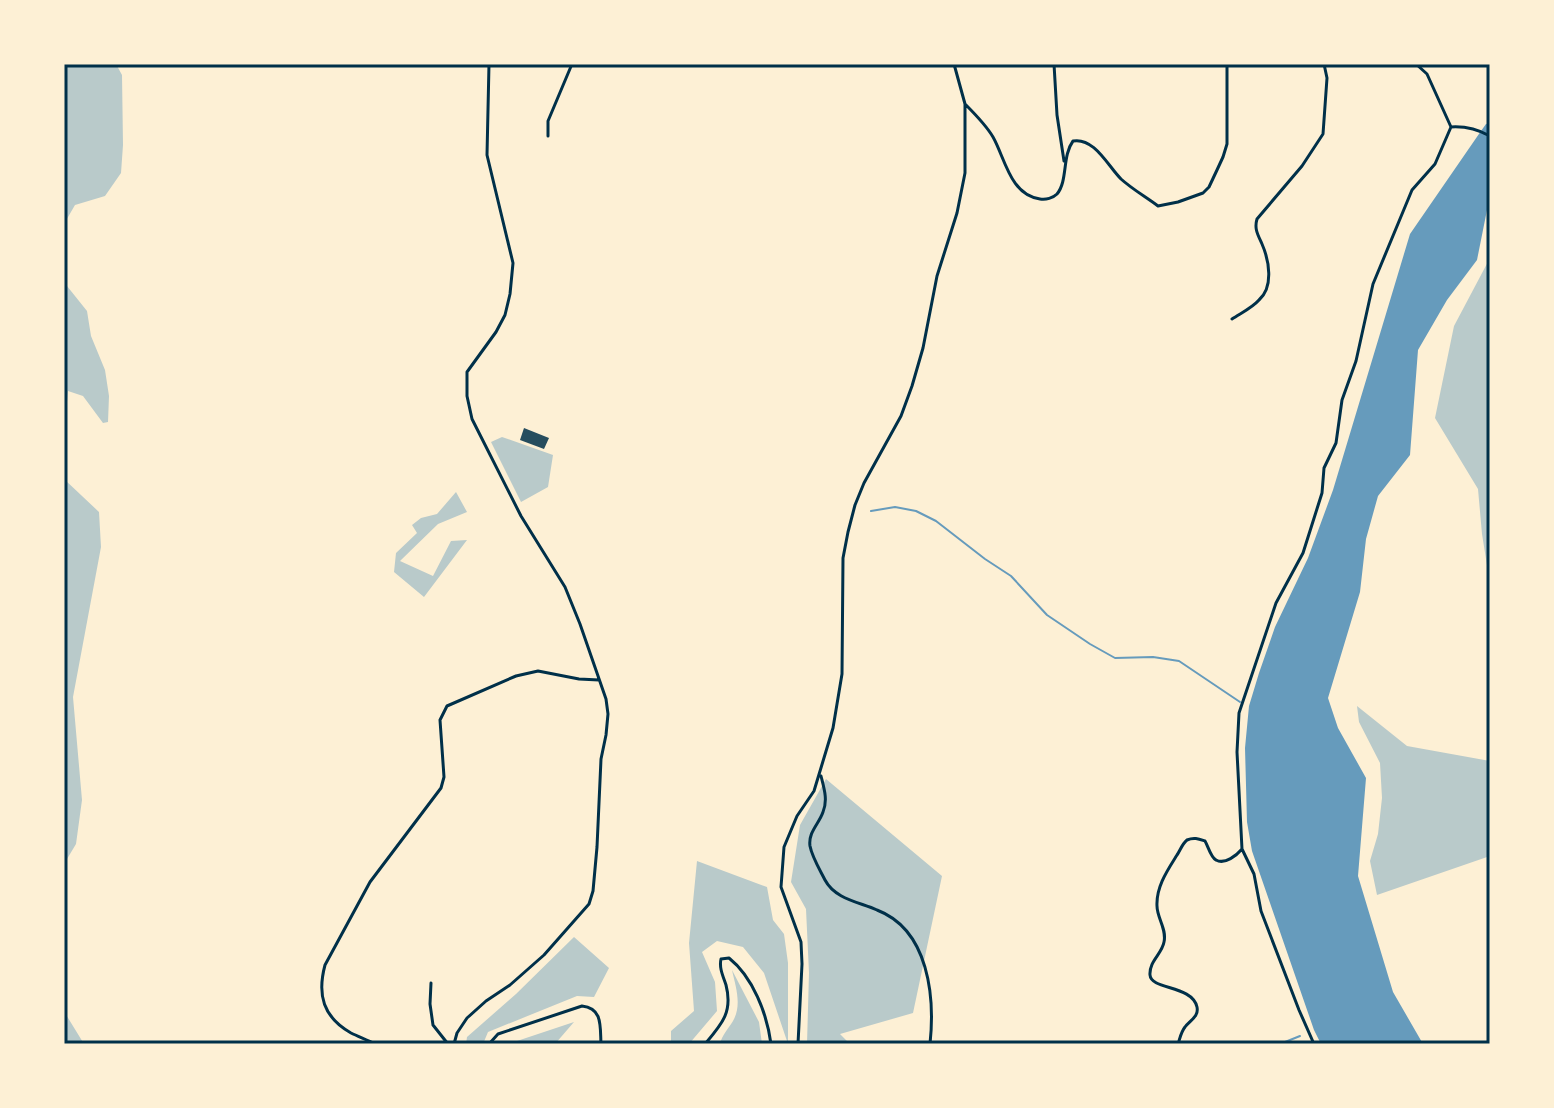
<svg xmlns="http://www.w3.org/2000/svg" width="1554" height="1108" viewBox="0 0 1554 1108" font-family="'Roboto Condensed',sans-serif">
<rect width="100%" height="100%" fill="#fdf0d5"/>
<path fill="#b9caca" d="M64,64H116L122,75L123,145L121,173L105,196L75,205L64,224Z
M1490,258V584L1482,534L1478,489L1435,418L1454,326Z
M64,262L67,286L87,311L91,336L105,370L109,396L108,422L103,423L83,396L68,391L64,434Z
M502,437L553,455L548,487L521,502L491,442Z
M64,479L99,512L101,547L73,697L82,800L76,844L64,864Z
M456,492L467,512L438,524L400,561L433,576L451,541L467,540L424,597L394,572L396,553L417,533L412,525L421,518L437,514Z
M1357,706L1407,746L1490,761V856L1377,895L1370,861L1378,834L1382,798L1380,763L1359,722Z
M826,779L942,876L913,1013L840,1034L850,1044H807L809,973L806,909L791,882L800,825Z
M697,861L767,887L773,920L784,934L788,963V1044L764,973L743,947L717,941L702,952L715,982L717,1011L689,1044H671V1031L694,1011L689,943Z
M574,937L609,968L594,997L577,996L488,1032L483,1044H466L467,1037L516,994Z
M732,970L759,1022L762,1044H720C722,1035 728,1029 733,1021C742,1005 736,988 732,970Z
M64,1010L65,1013L84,1044H64Z
M574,1022L555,1044H508Z"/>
<path fill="#669bbc" d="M1490,123V195L1477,260L1447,300L1418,350L1410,455L1378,496L1366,539L1360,592L1328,698L1338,728L1366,778L1358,876L1393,992L1423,1044H1321L1314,1030L1252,851L1247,822L1245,748L1249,706L1259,673L1275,627L1308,558L1333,490L1410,234L1481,131L1486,124Z"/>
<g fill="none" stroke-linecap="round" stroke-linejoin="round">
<path stroke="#669bbc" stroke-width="2" d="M871,511L895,507L916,511L936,521L985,559L1011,576L1047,615L1090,644L1115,658L1153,657L1179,661L1240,702
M1280,1044L1300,1036"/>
</g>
<path fill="#264d5e" d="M524,428L549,438L544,449L520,440Z"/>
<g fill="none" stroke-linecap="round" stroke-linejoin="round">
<path stroke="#003049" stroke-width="3" d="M1054,64L1057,115L1064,161
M1416,64L1427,74L1451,127C1466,126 1477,129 1490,136
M965,104C975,114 986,125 993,137C1005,158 1010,195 1040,199C1046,200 1053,198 1057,194C1068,181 1062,156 1073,141C1094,137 1108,166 1121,179C1132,189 1146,197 1158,206L1178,202L1203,193L1209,187L1217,170L1223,157L1227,144V64
M548,136V121L572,64
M1232,319C1241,313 1252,308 1259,300C1274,287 1269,260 1262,244C1258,235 1254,229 1257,219L1302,166L1323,134L1327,78L1324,64
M821,776C824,788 828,800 823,812C819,824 808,832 810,846C812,857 820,870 825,880C835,899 859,902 877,910C929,930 935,997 930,1044
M431,983L430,1004L433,1025L448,1044
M375,1044C368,1040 359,1037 351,1033C323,1017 317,995 325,965L370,882L441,788L444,777L440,720L447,706L516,676L538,671L579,679L599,680
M454,1044L457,1033L467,1018L486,1001L510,985L544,955L589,904L593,891L597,847L601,759L606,735L608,714L606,699L580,624L565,587L521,516L472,419L467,396V372L496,332L505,315L510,294L513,263L487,155L489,64
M489,1044L498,1034L582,1006C603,1008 600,1027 601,1044
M705,1044C722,1024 733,1012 726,985C723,976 719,968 721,959L729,958C753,977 767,1014 771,1044
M798,1044L802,964L801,942L781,887L784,847L797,816L814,791L833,728L842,674L843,558L848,532L855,505L864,483L901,416L912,386L923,348L937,276L957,213L965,173V104L954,64
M1178,1044C1180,1038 1181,1032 1185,1027C1190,1020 1199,1017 1197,1007C1192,985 1151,990 1150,975C1149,961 1162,954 1164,942C1167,929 1157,918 1157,906C1156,887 1167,871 1177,855C1180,851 1182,844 1187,840C1194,837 1199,839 1205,841C1208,846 1211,858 1216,860C1225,865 1237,855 1242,849
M1314,1044L1299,1010L1261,911L1254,874L1242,849L1237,752L1239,713L1276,603L1303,553L1322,493L1324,468L1336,443L1342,400L1356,361L1373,284L1412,190L1435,164L1451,127"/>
</g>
<rect width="1554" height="1108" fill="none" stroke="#fdf0d5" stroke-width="132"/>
<rect x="66" y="66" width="1422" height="976" fill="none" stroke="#003049" stroke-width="3"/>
</svg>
